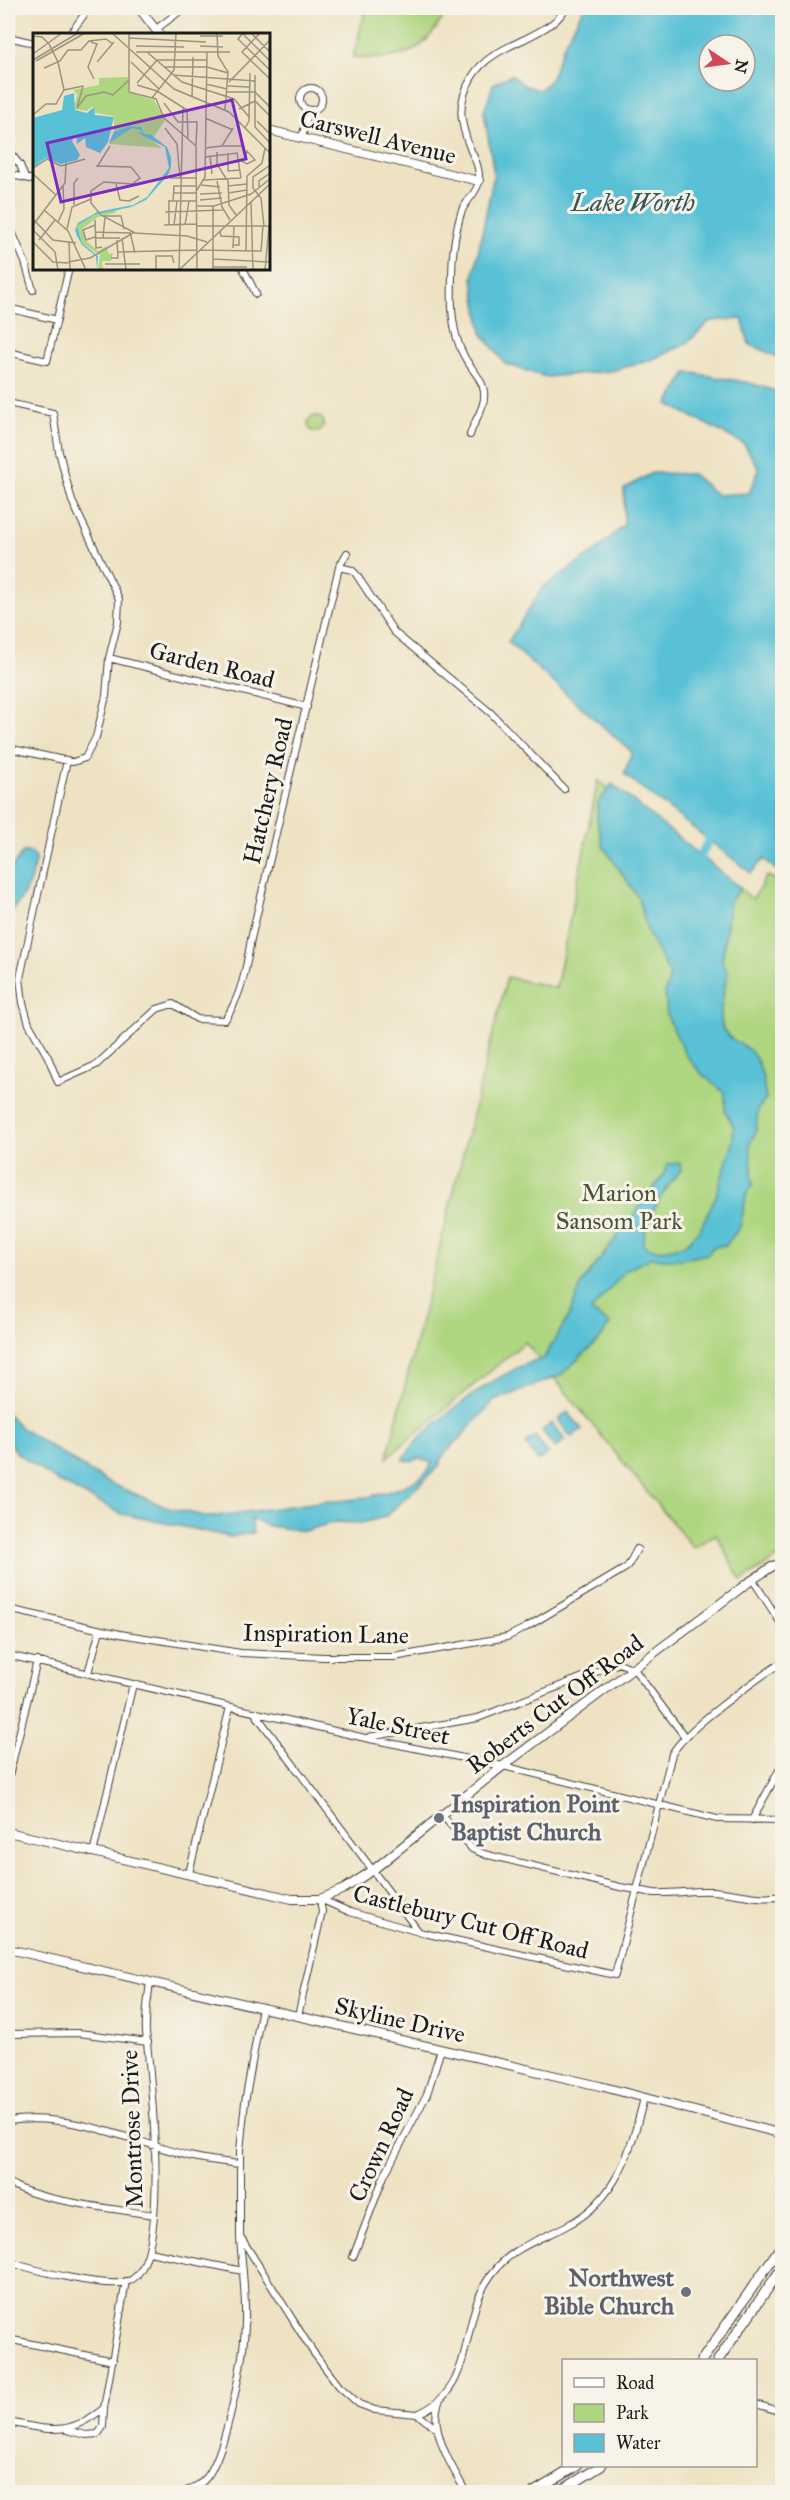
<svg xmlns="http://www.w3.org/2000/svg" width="790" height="2500" viewBox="0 0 790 2500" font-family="'IM FELL Great Primer',serif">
<rect width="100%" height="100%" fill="#f7f3e8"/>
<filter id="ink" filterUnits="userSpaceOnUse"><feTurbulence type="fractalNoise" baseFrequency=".0167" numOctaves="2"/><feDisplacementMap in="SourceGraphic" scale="12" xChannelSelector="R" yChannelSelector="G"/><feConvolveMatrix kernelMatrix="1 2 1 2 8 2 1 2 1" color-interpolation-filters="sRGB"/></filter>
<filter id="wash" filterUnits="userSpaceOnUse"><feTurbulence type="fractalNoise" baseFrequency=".008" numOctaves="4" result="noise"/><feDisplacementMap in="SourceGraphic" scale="24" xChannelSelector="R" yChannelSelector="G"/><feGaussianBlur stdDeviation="1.35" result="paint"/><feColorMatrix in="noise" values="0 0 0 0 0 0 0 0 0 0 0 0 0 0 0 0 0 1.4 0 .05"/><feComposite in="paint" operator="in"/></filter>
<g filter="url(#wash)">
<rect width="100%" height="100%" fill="#eee2c3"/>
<path fill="#aed57f" stroke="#65784e" stroke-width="1.5" d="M366,8H447C428,52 401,63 353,57Z
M308 424a8 8 0 1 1 16 0a8 8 0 1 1-16 0Z
M598,780L753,899L767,876L782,882V1555L741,1581L716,1534L693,1548L525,1342L387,1458L507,977L556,988Z"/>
<path fill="#59c1d6" stroke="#3a6e79" stroke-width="1.5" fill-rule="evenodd" d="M584,8H782V359L749,344L742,319L710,321L686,344L651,360L611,371L547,377L505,364L482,333L473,278L494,174L484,112L493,84L511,75L525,86L540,90L550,80L565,42ZM709,45H745V81H709Z
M687,372L750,383L782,393V875L764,859L751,873L624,774L632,752L508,642L543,587L597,550L624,525V489L652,473L692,474L717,495L749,493L759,469L744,444L668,404Z
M612,784L741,888L730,901L722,962L728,973C724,990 719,1007 722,1025C725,1040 744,1043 752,1053C762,1065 764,1084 766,1099L758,1109L756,1132L750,1143L753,1186L747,1193L740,1227L726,1245L713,1247L708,1254C690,1258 670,1262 652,1257L625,1271L591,1311L610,1324L600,1339L561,1375L494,1401L443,1456L439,1466L385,1517L361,1523L334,1522L305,1531L269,1526L251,1519L253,1533L231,1537L122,1514L57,1481L17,1453L8,1440V1414L21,1428L107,1482L168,1508L209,1517L327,1501C351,1503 424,1489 432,1463L419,1458L413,1461L403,1460C418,1429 509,1364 544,1358L569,1316L582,1283L662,1177L668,1164L680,1163L681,1170C663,1191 646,1217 643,1244L649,1248L662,1250L685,1245L700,1229L715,1198L732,1145L734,1127L725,1111V1093L704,1076L687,1057L667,1016L665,992L670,976L648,933L638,897L603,846L597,819L598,803Z
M23,852H31L36,857C33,878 24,900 8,914V864L13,866Z
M568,1412L582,1429L571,1437L558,1420Z
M552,1423L565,1440L555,1448L542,1431Z
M535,1436L548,1453L538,1461L525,1444Z"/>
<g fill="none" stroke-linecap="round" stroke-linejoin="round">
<path stroke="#59c1d6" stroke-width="9" d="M696,865L714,829"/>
</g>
</g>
<g filter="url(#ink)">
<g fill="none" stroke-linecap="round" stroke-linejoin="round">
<defs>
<path id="street" d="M8,15L11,8
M155,30L184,8
M70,34L89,8
M8,37L34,43
M300 99a11 11 0 1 1 22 0a11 11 0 1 1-22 0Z
M302,138L309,110
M8,150L20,165L25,178
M8,174L34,180
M8,222L25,262L33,290
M243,268L256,294
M8,308L57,320
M8,352L47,361L69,268
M8,403L53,413L59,452L72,501L119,599L118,622L109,658L106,696L96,737L85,758L73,762L8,748
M470,435C474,420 486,407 484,392C483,379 470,368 464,356C451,332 451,303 452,276C452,255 455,233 461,213C465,201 477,194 479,181C480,171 476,160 471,151C460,123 456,104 472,77C490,47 530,42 555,21C559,18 563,12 567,8
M339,567L352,570L356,574L394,632L491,713L564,789
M109,658L307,707
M67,760L20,978L23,1003L29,1024L48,1057L58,1082L96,1065L157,1009L173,1004L197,1019L225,1020C242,994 246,969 251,939L339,567L347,553
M753,1580L782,1625
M8,1609L120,1634L241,1653L324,1657H394L507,1637L525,1628L624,1569L628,1566L637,1549
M8,1655L365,1738L503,1766L717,1819L782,1820
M88,1673L100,1630
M254,1712L419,1932
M369,1737L478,1718L619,1663L634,1669L685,1737
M8,1780L37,1661
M441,1814L472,1849L484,1854L620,1887L654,1893C674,1894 692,1890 711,1891C736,1892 758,1901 782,1896
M752,1820L782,1765
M93,1853L133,1684
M189,1873L230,1707
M320,1899L350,1912L419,1932L615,1975L672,1754C687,1727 755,1681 782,1662
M262,2007L245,2102L240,2150V2236L313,2352L339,2386L359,2404L375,2410L417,2414L437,2429
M298,2016L322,1912L320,1899
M8,2034L79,2033L148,2042
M8,2121C71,2112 129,2140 189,2156C206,2160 223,2162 240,2164
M8,2181C26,2200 124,2210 153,2215
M149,2252L243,2271
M353,2257L384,2176L427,2094L441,2049
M8,2262C32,2269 108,2290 129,2281C173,2262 150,2075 146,2032C145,2016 148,1999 150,1982
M8,2339L113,2361
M439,2402C428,2429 453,2469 466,2492
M756,2404L782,2412
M417,2414C479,2389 457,2321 491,2275C512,2247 537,2241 566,2226C618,2200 631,2149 644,2098
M8,2422C50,2430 68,2437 104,2408L126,2281
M67,2430L86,2435L98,2434L103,2427L104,2408
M184,2492C193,2488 201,2485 207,2477C226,2452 245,2355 245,2321C246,2294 242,2266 240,2238"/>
<path id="secondary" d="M139,8L159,34
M268,130L479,181
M8,1832L292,1899H320L344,1889L373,1870L503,1766L749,1582L773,1566L782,1563
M8,1949L600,2086L782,2134"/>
<path id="primary" d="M702,2360L782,2245
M718,2360L782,2268
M534,2492L577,2466
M559,2492L601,2466"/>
</defs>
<use href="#street" stroke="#3c3a35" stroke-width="8"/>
<use href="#secondary" stroke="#3c3a35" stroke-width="10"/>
<use href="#primary" stroke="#3c3a35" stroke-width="11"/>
<use href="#street" stroke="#fff" stroke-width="6"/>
<use href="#secondary" stroke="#fff" stroke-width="8"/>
<use href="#primary" stroke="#fff" stroke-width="9"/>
</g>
</g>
<g fill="#6b7280" stroke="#f7f3e8" stroke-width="2">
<circle cx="439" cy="1818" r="6"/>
<circle cx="686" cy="2292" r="6"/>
</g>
<g text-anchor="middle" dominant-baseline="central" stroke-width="6" stroke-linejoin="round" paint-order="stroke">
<g font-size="24" fill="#1c1c1c" stroke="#f7f3e8">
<text transform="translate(378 137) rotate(14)">Carswell Avenue</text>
<text transform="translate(212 665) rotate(14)">Garden Road</text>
<text transform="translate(268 791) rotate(-77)">Hatchery Road</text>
<text transform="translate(326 1634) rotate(1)">Inspiration Lane</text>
<text transform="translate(555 1704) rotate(-37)">Roberts Cut Off Road</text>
<text transform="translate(398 1726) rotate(12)">Yale Street</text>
<text transform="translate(471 1922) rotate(14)">Castlebury Cut Off Road</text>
<text transform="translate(400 2020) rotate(13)">Skyline Drive</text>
<text transform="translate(132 2129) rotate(-92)">Montrose Drive</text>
<text transform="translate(381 2145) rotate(-65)">Crown Road</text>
</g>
<g font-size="24" fill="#48543a" stroke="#f7f3e8">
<text x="619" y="1193">Marion<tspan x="619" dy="28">Sansom Park</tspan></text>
</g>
<g font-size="24" font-weight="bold" fill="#5b616d" stroke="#f7f3e8" text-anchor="start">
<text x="451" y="1804">Inspiration Point<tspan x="451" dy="28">Baptist Church</tspan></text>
<text x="674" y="2278" text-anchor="end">Northwest<tspan x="674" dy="28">Bible Church</tspan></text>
</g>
<g font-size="26" font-style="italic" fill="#31565d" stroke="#f7f3e8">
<text x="633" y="202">Lake Worth</text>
</g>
</g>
<g transform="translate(33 33)">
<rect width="237" height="237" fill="#eee2c3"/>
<path d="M95,44V59L121,67L132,87L119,107L129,115L76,111L81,98V83L62,80L60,73L54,78L41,76L44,61L40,57L66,52V45ZM84,175L82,180L65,184L49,196L54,209L65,218L73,213L76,221L80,220L78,228H69L70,237L65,236L67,222L49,210L44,193L61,182Z" fill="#aed57f"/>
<path d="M41,60L42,77L54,80L61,74L62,82L81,84L75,109L67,120L53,114L52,105L44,111L43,101L39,108L47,122L44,127L28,131L13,125L0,134V85L29,77L31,63ZM96,93L108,94L111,101H117L134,114L138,125V134L135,142L113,167L98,174L61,182L44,193L49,210L65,223L64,237L63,223L49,212L44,203L42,197L45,190L64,179L100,172L114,164L136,135L132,114L103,99L109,100L108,97L99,95L76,110L81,99Z" fill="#59c1d6"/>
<path fill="none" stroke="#9a9380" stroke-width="1.5" d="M79,0L141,56L196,79L237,120M96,0V59L123,66L131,85L163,113L164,237M184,0L185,23L195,39L192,77M209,0L237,28M210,0L205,6L237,37M218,0L237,19M227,0L209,19L237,46M0,3L9,4L16,11L25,29L31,57M167,3H190M96,5L173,9M58,9L64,11L55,34L61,46M103,13L151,14M167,13L190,14M103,19H197M114,19L149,49L201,66L217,85M0,21L29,0M0,27L45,0M3,28L52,0M64,29L81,9M98,29L126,56M132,34H174L195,40M11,35L27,28L35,17H48L56,8L73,6L80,11M140,42L222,48M222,42V94L237,110M196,49L236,8M104,50L124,27H174M173,51L194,56M104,52L124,58L154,77L155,105M195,53L216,54M194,59H222L237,74M159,64L160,24M119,65L141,37L143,0M131,70L145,89H164L163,112M206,76L222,68L237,83M0,82L13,71H23L31,57L50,53L44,75L53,63L71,59L80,62L96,47M172,85L200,97M224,88L237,101M132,95L144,111L147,145M212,95L216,88L217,40M190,113H210M172,115L189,113L200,95M184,119V131L194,147M195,120V138L207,137M177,123L179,141M172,124L204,120L208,145M207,127L214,131L222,127L214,118L213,123M63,133L98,134L107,145L99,151L71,149L58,158V170L68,182L102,200M64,134L77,113M0,135L14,126L28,133L52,126M0,141L23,162M137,145H163M171,147L208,145M195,147L196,172L203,182M184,148L189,174L197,187M83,151L87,167L96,168L106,163M168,152L187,154M195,153L214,151M226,155V148L237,140M164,157L172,144L174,19M140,160H164M195,160L214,157M167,161L189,160M228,165L220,155V144L236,133M228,165L231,193M167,167L189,165M135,168H163M140,168L141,153H163M218,169L220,237M41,172V150L45,145M163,173H181L218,161L237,146M11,177L35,198L53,237M132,179L190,177M0,186L20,207L43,210M62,187L63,215L69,214M25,189L31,176L30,153M0,192L32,150L33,130M131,192L163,191M136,192V168M141,192L144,168M152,192L156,168M163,193H237M34,196L39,174L58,166M0,197L22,219L25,237M187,198L188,203L206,204V212H200M62,199L97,200M97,199L102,220M101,200L154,203L174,209M62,204L53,207L50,197L62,192M62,205H87M70,205L72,183H88L91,196M89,205L93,237M6,207L22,187M36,208L37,237M0,209L20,229L35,230M200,215L201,193M167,217L228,218L230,193M213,218L214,143L229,130L232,115M85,219L164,217M78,225H85L84,207M180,226L237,229M35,229L57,225L100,200M72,231H107M180,234H214M123,237V223H139L141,230M146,237L150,75M146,237L237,151M180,237V173M232,237L236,193"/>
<path fill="#7b2cbf" fill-opacity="0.15" stroke="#7b2cbf" stroke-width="3" d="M199,67L213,126L28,169L14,110Z"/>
<rect width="237" height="237" fill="none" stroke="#1c1c1c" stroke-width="3"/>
</g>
<rect width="790" height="2500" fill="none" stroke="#f7f3e8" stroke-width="30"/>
<rect x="562" y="2359" width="195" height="108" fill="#f7f3e8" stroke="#9f9d96" stroke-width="1.5"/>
<rect x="574" y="2378" width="30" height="9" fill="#ffffff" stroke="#9f9d96" stroke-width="1.5"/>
<text x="616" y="2389" font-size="18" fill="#1c1c1c">Road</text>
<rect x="574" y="2404" width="30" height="18" fill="#aed57f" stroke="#9f9d96" stroke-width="1.5"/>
<text x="616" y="2419" font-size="18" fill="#1c1c1c">Park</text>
<rect x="574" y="2434" width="30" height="18" fill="#59c1d6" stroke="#9f9d96" stroke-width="1.5"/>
<text x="616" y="2449" font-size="18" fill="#1c1c1c">Water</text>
<g transform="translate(727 63) rotate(103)"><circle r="28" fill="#f7f3e8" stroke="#9f9d96" stroke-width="1.5"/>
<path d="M0-4.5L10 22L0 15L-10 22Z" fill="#d1495b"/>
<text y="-9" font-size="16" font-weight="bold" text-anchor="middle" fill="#1c1c1c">N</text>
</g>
</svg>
